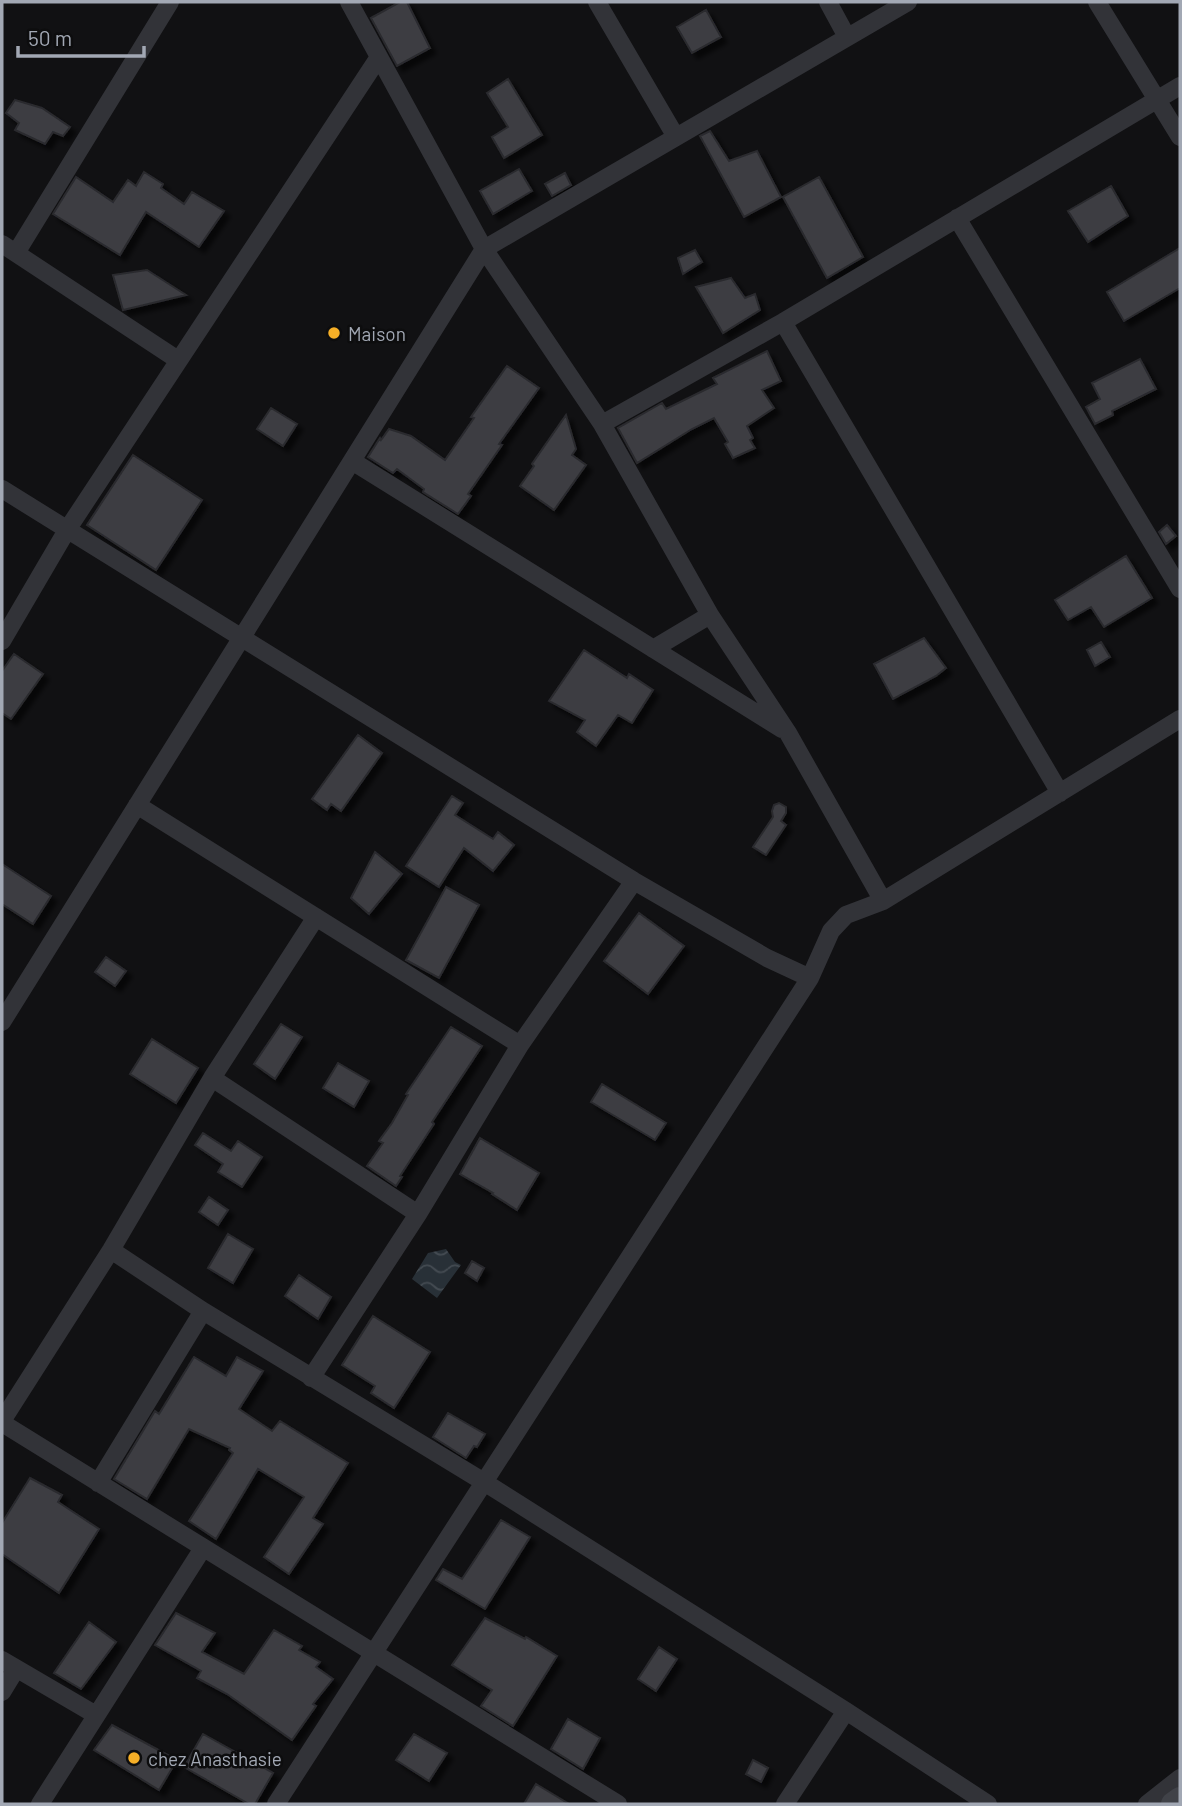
<svg xmlns="http://www.w3.org/2000/svg" width="1182" height="1806" viewBox="0 0 1182 1806" font-family="Barlow,sans-serif">
<defs>
<pattern id="water-waves" width="16" height="10" patternUnits="userSpaceOnUse" patternTransform="scale(1.75)"><rect width="16" height="10" fill="#283037"/><path d="M0 5q4-4 8 0t8 0" fill="none" stroke="#444b52"/></pattern>
<filter id="shadow"><feDropShadow dx="5.5" dy="5.5" stdDeviation="2" flood-color="#0009"/></filter>
</defs>
<rect width="100%" height="100%" fill="#111113"/>
<path fill="url(#water-waves)" d="M446,1249L455,1262L461,1265L437,1298L412,1279L428,1253Z"/>
<path fill="#3d3e43" stroke="#2b2b2f" stroke-width="2" filter="url(#shadow)" d="M400,2H407L430,48L397,66L371,18Z
M706,10L721,37L692,53L677,27Z
M508,79L542,135L504,158L492,137L508,127L487,93Z
M15,100L42,108L70,127L63,136L53,132L45,144L15,130L19,123L6,113Z
M710,131L729,161L757,151L781,197L744,217L700,136Z
M519,169L532,191L493,214L480,191Z
M144,172L163,184L161,188L184,204L192,192L224,211L199,247L146,212L120,255L53,214L76,177L113,202L128,180L136,186Z
M565,173L571,185L552,196L545,184Z
M819,177L863,257L827,278L783,197Z
M1111,186L1128,216L1088,242L1068,211Z
M1180,248V288L1124,321L1107,292Z
M695,250L702,262L683,274L678,258Z
M147,270L186,295L123,310L113,275Z
M731,278L745,298L755,294L760,310L723,333L696,287Z
M767,351L781,381L762,390L774,408L747,426L753,438L750,440L755,448L733,458L725,444L728,442L714,418L692,429L637,463L618,428L662,403L666,409L717,384L713,378Z
M1140,359L1156,389L1112,411L1113,415L1095,424L1086,407L1100,399L1092,383Z
M507,366L539,388L499,444L502,445L468,494L471,496L458,514L423,492L424,489L397,469L393,473L368,457L380,438L381,440L389,429L411,436L445,460L474,418L471,417Z
M271,408L297,424L283,446L257,429Z
M566,415L576,449L572,455L586,465L554,510L520,486L534,466L532,464Z
M133,455L202,500L156,570L87,525Z
M1167,525L1176,536L1166,544L1159,532Z
M1126,556L1152,598L1104,627L1091,607L1068,620L1055,600Z
M924,638L946,668L936,676L893,699L874,664Z
M1101,642L1110,657L1095,666L1087,650Z
M584,650L627,678L629,674L653,690L632,723L618,715L596,746L577,732L585,720L549,701Z
M14,654L43,674L11,719L2,713V671Z
M358,735L382,753L341,811L331,804L327,810L312,799Z
M452,796L463,803L455,815L493,839L498,832L514,845L493,871L464,848L439,887L406,866Z
M779,803L786,807V813L781,821L786,825L766,855L753,847L773,817L772,811L774,805Z
M375,852L402,874L369,914L351,898Z
M2,864L51,896L33,924L2,904Z
M446,887L479,905L439,978L406,960Z
M639,913L684,946L648,994L604,961Z
M106,957L126,971L115,986L95,972Z
M281,1024L302,1037L275,1079L254,1064Z
M451,1027L482,1046L432,1122L434,1124L400,1176L402,1177L396,1186L367,1166L383,1143L379,1141L392,1123L408,1095L406,1094Z
M152,1039L198,1068L176,1103L130,1074Z
M338,1063L369,1081L354,1107L323,1088Z
M602,1084L666,1123L655,1140L591,1102Z
M203,1133L231,1151L238,1141L262,1157L242,1187L218,1172L223,1164L195,1145Z
M480,1138L539,1173L517,1210L492,1194L493,1193L460,1174Z
M209,1197L228,1210L218,1225L199,1212Z
M228,1234L253,1249L233,1283L208,1268Z
M472,1261L484,1268L477,1281L465,1273Z
M299,1275L331,1297L318,1319L285,1296Z
M373,1316L430,1352L394,1408L371,1393L375,1386L342,1365Z
M194,1357L226,1376L237,1357L263,1371L239,1409L272,1431L280,1421L348,1463L313,1518L323,1524L289,1574L264,1557L304,1497L258,1469L216,1539L189,1521L233,1453L229,1450L230,1448L189,1429L147,1499L114,1479L155,1411L159,1414Z
M448,1413L485,1434L477,1447L474,1446L466,1458L433,1437Z
M30,1478L62,1495L58,1502L99,1529L59,1593L2,1554V1523Z
M501,1520L530,1537L485,1609L436,1580L443,1569L462,1579Z
M176,1613L215,1633L202,1652L244,1674L274,1630L302,1646L299,1650L320,1662L316,1667L333,1679L313,1704L316,1706L292,1740L227,1694L197,1678L201,1671L155,1645Z
M485,1618L525,1639L526,1637L557,1656L513,1726L481,1706L492,1690L452,1665Z
M89,1622L116,1642L81,1689L54,1673Z
M659,1647L677,1659L656,1691L638,1679Z
M568,1719L600,1738L583,1769L551,1749Z
M112,1725L177,1760L159,1790L94,1750Z
M203,1734L273,1773L255,1804H249L184,1767Z
M414,1734L447,1753L429,1781L396,1760Z
M753,1760L768,1768L761,1782L746,1774Z
M536,1784L569,1804H524Z"/>
<g fill="none" stroke-linecap="round" stroke-linejoin="round">
<path stroke="#323338" stroke-width="18" d="M349,2L484,249L602,424L710,615L788,733L883,901
M597,2L676,137
M828,2L847,37
M1097,2L1180,137
M957,218L1180,589
M2,244L178,360
M16,253L170,2
M783,322L1060,793
M602,424L783,322L1180,86
M352,461L782,729
M2,489L634,881L767,958L810,978
M2,641L67,530L379,57
M653,649L710,615
M137,805L520,1045
M2,1022L484,249L908,2
M212,1078L418,1214
M111,1250L203,1311L484,1482L846,1711L988,1804
M311,1378L418,1214L520,1045L634,881
M2,1421L111,1250L212,1078L316,917
M2,1423L618,1804
M98,1483L203,1311
M2,1660L96,1715
M2,1692L16,1669
M40,1804L203,1548
M276,1804L810,978L831,931L846,915L883,901L1180,719
M785,1804L846,1711
M1147,1804L1180,1778"/>
<path stroke="#404248" stroke-width="24" d="M1173,1804L1180,1799"/>
</g>
<g fill="#f6af27" stroke="#0d0d0e" stroke-width="2.5">
<circle cx="334" cy="333" r="7"/>
<circle cx="134" cy="1758" r="7"/>
</g>
<g text-anchor="middle" dominant-baseline="central" stroke-width="5" stroke-linejoin="round" paint-order="stroke">
<g font-size="19" fill="#a2a8b4" stroke="#0d0d0e" text-anchor="start">
<text x="348" y="333">Maison</text>
<text x="148" y="1758">chez Anasthasie</text>
</g>
</g>
<rect width="1182" height="1806" fill="none" stroke="#a2a8b4" stroke-width="7"/>
<path d="M18 46v10h126v-10" fill="none" stroke="#a2a8b4" stroke-width="3.5"/>
<text x="28" y="46" font-size="21" fill="#a2a8b4" stroke="#0d0d0e" stroke-width="5" paint-order="stroke">50 m</text>
</svg>
